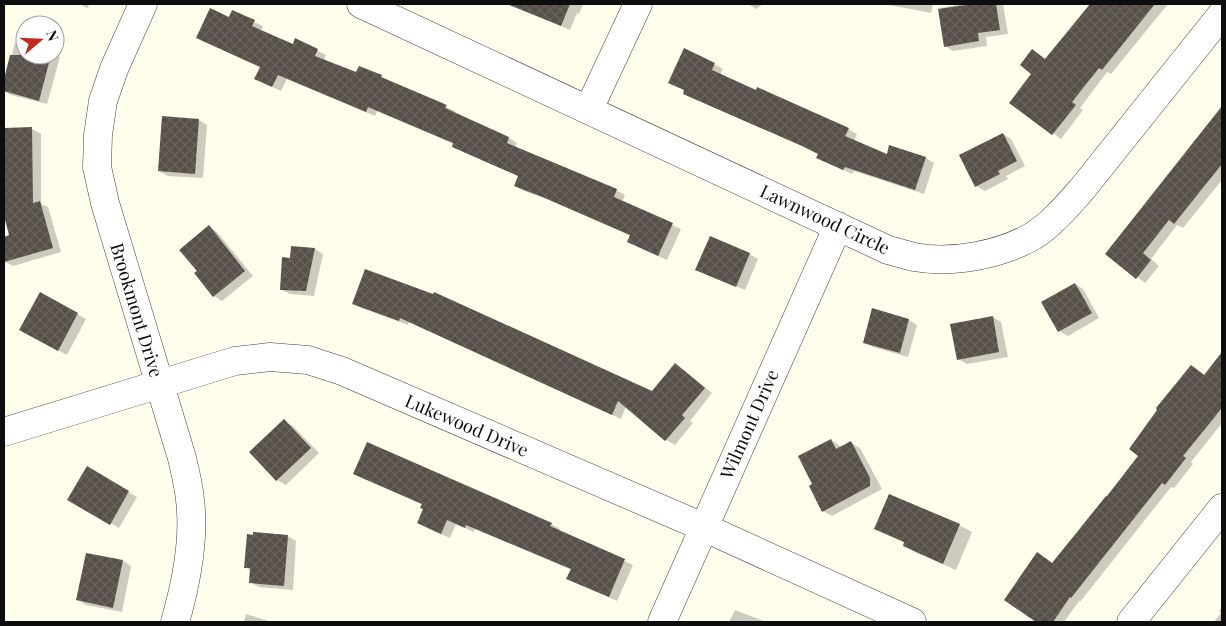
<svg xmlns="http://www.w3.org/2000/svg" width="1226" height="626" viewBox="0 0 1226 626" font-family="'Playfair Display',serif">
<defs>
<pattern id="building-cross-hatch" width="8" height="8" patternUnits="userSpaceOnUse" patternTransform="scale(1.25)"><rect width="8" height="8" fill="#565049"/><path d="M0 0l8 8M0 8l8-8" fill="none" stroke="#69645f"/></pattern>
</defs>
<rect width="100%" height="100%" fill="#fffeed"/>
<path fill="#0003" d="M79,4H89L88,8Z
M530,4H583L579,14L577,13L570,30L527,11Z
M748,4H763L756,9Z
M884,4H933L931,13Z
M964,4H1003L1008,34L986,37L987,46L953,51L945,46L939,8Z
M1114,4H1168L1111,74L1107,72L1080,108L1083,110L1061,139L1011,102L1033,73L1032,51L1046,60L1096,26Z
M230,18L254,22L263,26L261,31L293,45L296,40L326,55L324,60L357,74L381,76L389,82L446,107L455,111L454,113L509,138L517,143L515,148L616,190L625,195L622,202L681,229L667,260L637,246L631,236L550,200L524,191L515,186L519,176L462,151L454,144L377,111L375,116L287,79L281,91L264,83L261,67L206,42Z
M15,43L25,45V55H55L60,57L47,104L11,95L4,91V84Z
M714,64L723,69L720,75L848,129L857,134L854,141L887,155L890,146L926,158L934,163L924,194L854,171L852,174L826,162L820,154L813,150L693,98Z
M1222,108V180L1183,228L1177,225L1151,259L1159,266L1145,283L1107,253Z
M199,120L207,125L203,178L168,176L159,171Z
M4,129H32L41,134V204L48,207L61,252L13,266L5,262L4,258V238L11,236L4,212Z
M1003,134L1011,139L1025,166L1006,176L1008,179L985,191L976,186L960,155Z
M209,227L217,232L253,276L222,301L214,296L198,271Z
M315,249L323,254L314,296L290,294L281,289Z
M749,254L758,259L745,290L705,274Z
M1075,284L1083,289L1099,318L1068,336L1059,331Z
M40,294L86,319L67,355L21,330Z
M353,303L652,392L675,365L684,370L712,393L690,421L693,423L675,445L666,440L626,406L621,419L409,322L408,325L362,308Z
M993,317L1001,322L1008,357L967,364L958,359Z
M909,320L917,325L908,357L873,347L864,342Z
M1222,354V423L1191,462L1193,464L1174,488L1171,487L1080,602L1079,601L1064,622H1038L1005,599L1046,558L1053,564L1140,456L1192,366L1205,375Z
M284,421L293,426L319,453L286,485L277,480L251,452Z
M831,440L839,445L841,448L851,443L860,448L882,489L832,516L823,511L814,484Z
M88,468L137,497L119,528L69,499Z
M363,478L551,524L560,529L559,531L633,565L617,601L568,579L572,570L475,529L474,532L456,524L450,538L427,528L418,523L425,509L423,505Z
M959,525L972,532L956,570L917,553L904,546L905,543L875,528Z
M254,536H288L296,541L293,590L259,587L250,582L251,571L245,567Z
M87,554L123,561L131,566L122,612L86,605L78,600Z
M1222,608V622H1214L1221,613L1219,611Z
M735,610L766,622H729Z
M246,614L272,622H244Z"/>
<path fill="url(#building-cross-hatch)" d="M507,4H570L561,26Z
M973,4H996L1000,30L978,33L979,41L944,47L938,9Z
M1090,4H1155L1102,70L1099,68L1072,102L1076,105L1052,135L1009,103L1031,74L1020,65L1032,49L1045,59Z
M210,8L229,17L232,10L255,20L252,26L293,44L295,38L318,49L315,56L356,72L359,66L382,75L381,77L447,105L445,108L509,137L507,143L617,189L614,197L673,223L658,256L627,242L630,235L540,196L514,186L518,176L452,147L453,143L368,107L366,112L278,75L272,87L254,79L260,67L196,38Z
M684,48L715,63L712,70L756,90L757,87L849,128L845,136L887,154L889,145L926,157L915,190L845,167L843,170L816,158L818,154L802,146L683,94L684,90L668,83Z
M10,55H51L39,101L4,91V79Z
M1222,106V164L1174,224L1169,220L1143,253L1151,260L1136,279L1105,254Z
M162,116L199,119L195,174L158,171Z
M32,127L33,203L40,201L53,248L4,262V237L9,235L4,216V128Z
M1003,133L1017,161L998,171L1000,174L975,187L959,155Z
M209,225L245,271L213,297L194,273L197,271L179,250Z
M710,236L750,253L736,287L695,270Z
M291,246L315,248L306,291L280,290L282,257L290,258Z
M365,269L433,294L434,292L652,391L675,363L705,388L682,415L685,418L665,441L618,401L612,415L400,318L399,321L352,304Z
M1075,283L1092,313L1058,332L1041,302Z
M40,292L78,313L58,351L19,330Z
M872,308L909,319L900,353L863,343Z
M993,316L999,352L957,360L950,324Z
M1222,352V408L1183,456L1186,458L1165,485L1162,483L1071,598L1070,597L1053,622H1036L1004,600L1037,552L1052,563L1106,496H1107L1138,456L1129,449L1157,410L1156,408L1191,365L1204,375Z
M284,419L311,448L276,481L249,452Z
M831,439L836,449L851,441L870,478V486L822,512L809,486L812,484L798,456Z
M367,442L552,523L550,526L625,559L609,597L566,579L571,569L466,525L465,528L447,520L441,534L417,523L423,509L420,508L422,504L353,474Z
M87,466L129,491L110,525L67,500Z
M889,494L960,524L943,564L903,546L904,542L874,529Z
M253,532L288,535L284,586L249,583L250,568H244L247,534L253,535Z
M86,553L123,560L113,608L76,600Z"/>
<g fill="none" stroke-linecap="round" stroke-linejoin="round">
<defs>
<path id="minor" d="M143,4L114,69L103,101L98,135L97,167L105,203L182,458C185,472 189,486 190,500C195,540 186,584 175,622
M361,4L888,250C897,252 905,255 914,257C952,264 1000,255 1033,236C1052,224 1068,205 1083,188L1222,14
M589,109L638,4
M4,432L235,361L270,357L308,360L342,371L703,527L912,622
M662,622L838,226
M1131,622L1222,508"/>
</defs>
<use href="#minor" stroke="#404040" stroke-width="29"/>
<use href="#minor" stroke="#fff" stroke-width="28"/>
</g>
<g text-anchor="middle" dominant-baseline="central" stroke-width="5" stroke-linejoin="round" paint-order="stroke">
<g font-size="18" fill="#0d0d0d" stroke="#fff">
<text transform="translate(825 219) rotate(25)">Lawnwood Circle</text>
<text transform="translate(137 310) rotate(73)">Brookmont Drive</text>
<text transform="translate(749 424) rotate(-66)">Wilmont Drive</text>
<text transform="translate(467 425) rotate(23)">Lukewood Drive</text>
</g>
</g>
<rect width="1226" height="626" fill="none" stroke="#0d0d0d" stroke-width="10"/>
<g transform="translate(40 40) rotate(71)"><circle r="24" fill="#ffffff" stroke="#9e9e9e"/>
<path d="M0-4L9 19L0 12L-9 19Z" fill="#c32b1f"/>
<text y="-8" font-size="14" font-weight="bold" text-anchor="middle" fill="#0d0d0d">N</text>
</g>
</svg>
